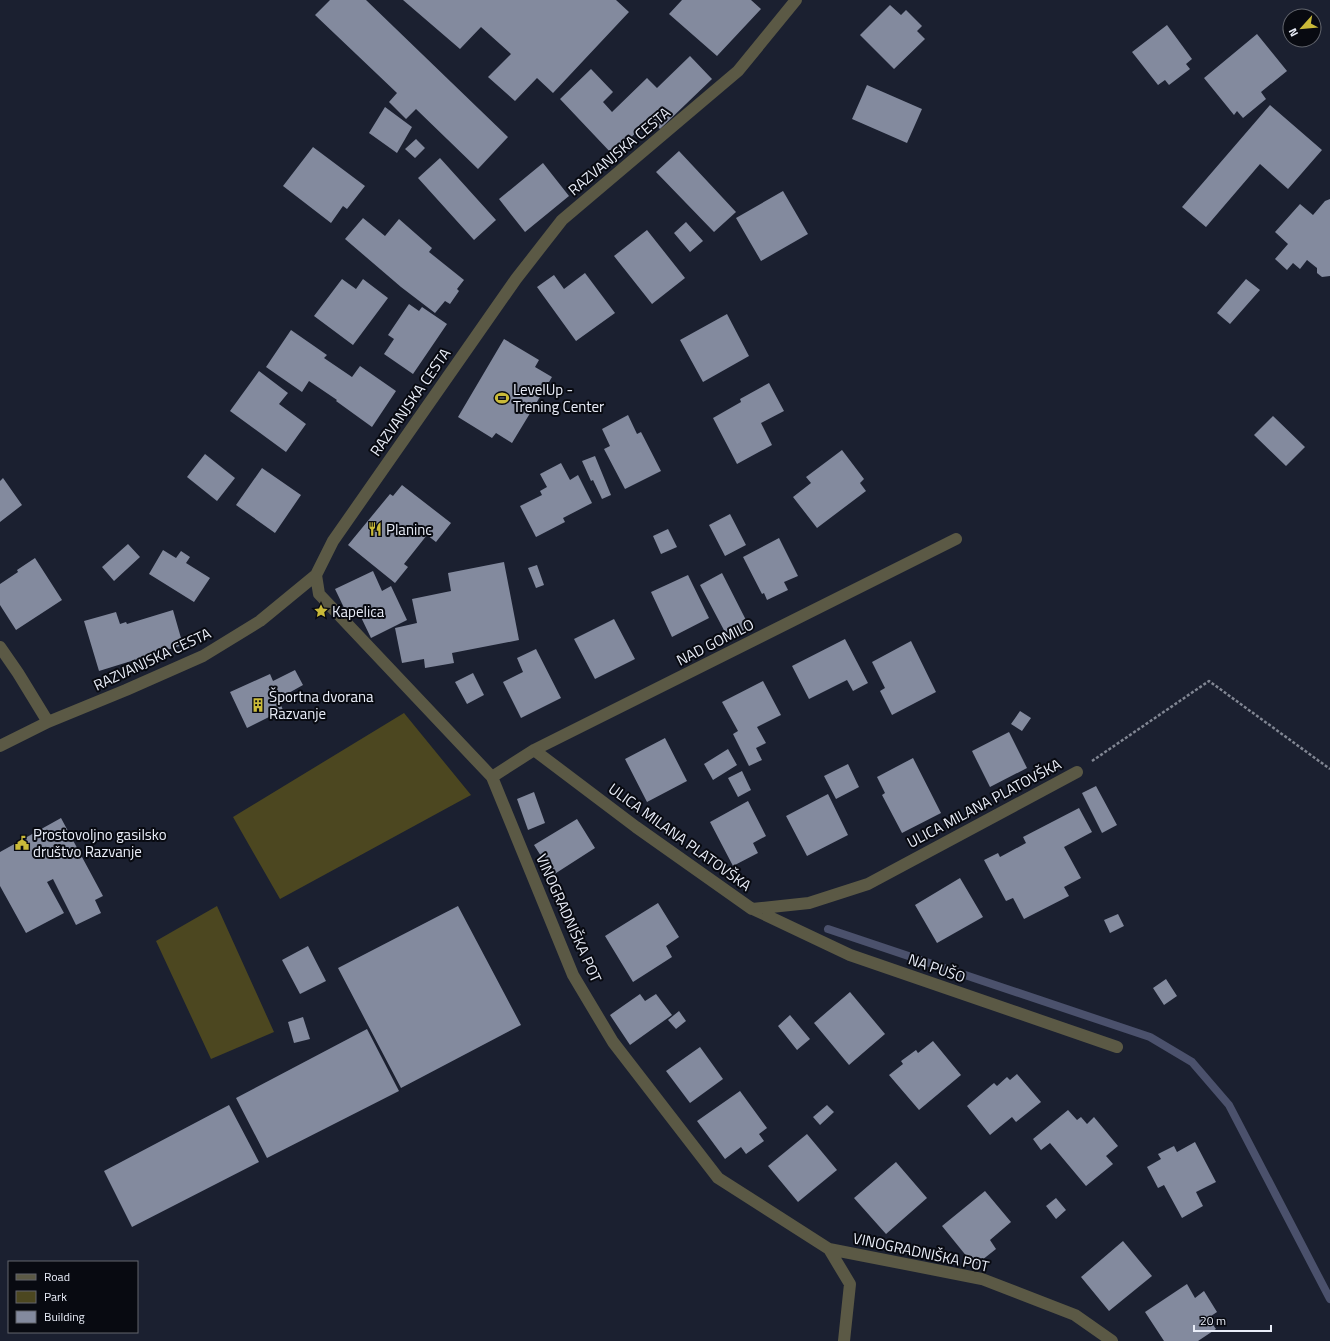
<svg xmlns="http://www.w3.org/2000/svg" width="1330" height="1341" viewBox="0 0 1330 1341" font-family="'Titillium Web',sans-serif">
<rect width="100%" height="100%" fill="#1b2030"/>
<path fill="#4c4720" d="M404,713L471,795L280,899L233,817Z
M217,906L274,1032L211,1059L156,941Z"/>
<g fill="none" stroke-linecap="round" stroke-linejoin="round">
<path stroke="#4b516c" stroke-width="8" d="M828,929L1150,1037L1192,1062L1229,1105L1330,1299"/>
</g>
<path fill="#838a9e" d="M330,0H366L508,137L478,169L416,109L406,119L389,102L397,93L315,15Z
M403,0H616L629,12L553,93L537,78L515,101L488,77L511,54L481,27L460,49Z
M682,0H751L761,9L717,56L669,14Z
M890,5L901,15L906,10L922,26L917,31L925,39L894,69L860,35Z
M1167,25L1192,59L1186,64L1190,69L1169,85L1165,80L1158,85L1132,52Z
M1257,34L1287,71L1261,92L1266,99L1243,118L1237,111L1234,115L1204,78Z
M690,56L712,79L660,129L650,119L613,155L560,99L591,69L613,92L603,102L612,112L647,78L657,88Z
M867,85L922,109L907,143L852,119Z
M1270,105L1322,150L1288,189L1260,164L1206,227L1182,207Z
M385,107L412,127L397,153L369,133Z
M416,139L425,148L415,158L405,149Z
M313,147L365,186L347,209L343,206L331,223L283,186Z
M679,151L736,212L714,232L656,172Z
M440,158L496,220L474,240L418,178Z
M543,163L569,196L525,232L499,199Z
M783,191L808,234L761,261L736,218Z
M1330,199V276L1322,277L1317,273V268L1307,260L1300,269L1293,263L1287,270L1275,259L1288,244L1275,232L1300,204L1313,215L1325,201Z
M363,218L385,236L399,219L432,248L429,252L464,280L457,289L459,291L450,304L445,301L435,313L401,287L345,239Z
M686,222L703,241L690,252L674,233Z
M647,230L685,278L652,304L614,256Z
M585,273L615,313L576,341L537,287L554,275L564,289Z
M342,279L356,289L363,279L388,298L353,345L314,316Z
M1246,279L1260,290L1230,324L1217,313Z
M409,304L419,311L422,307L447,324L413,374L384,354L394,339L388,335Z
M727,314L749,356L703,382L680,340Z
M291,330L327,355L324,358L352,377L360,366L396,391L372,427L336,401L337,400L309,381L302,392L266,367Z
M504,339L539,360L535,367L552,377L512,443L496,433L492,438L458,417Z
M259,371L288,393L279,404L306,424L286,452L230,411Z
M769,383L784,411L761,423L772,445L737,464L713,418L741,402L740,399Z
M628,415L637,434L641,432L661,471L625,489L604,449L610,446L602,429Z
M1273,416L1305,447L1286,466L1254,435Z
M842,450L864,479L860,483L866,491L817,528L793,497L811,483L806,477Z
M205,454L235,478L217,501L187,477Z
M595,456L611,495L602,499L593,480L591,481L582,461Z
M561,463L570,480L578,475L592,503L563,518L565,522L536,537L520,506L542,495L540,491L547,487L540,474Z
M262,468L301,495L275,533L236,505Z
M3,478L22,505L0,522V481Z
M402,485L451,523L436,542L427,535L404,564L408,567L395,583L348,545L390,494L393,496Z
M730,514L746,545L725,556L709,525Z
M668,529L677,547L661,554L653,536Z
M779,538L798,576L784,582L788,590L767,600L764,593L762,594L743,557Z
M128,544L140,557L114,581L102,567Z
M163,550L176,558L181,551L190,557L186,563L210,578L194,602L149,574Z
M35,558L62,600L16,630L0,605V584L18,572L17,570Z
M504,562L519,640L452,653L454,663L425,668L424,659L402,663L395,628L417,623L412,599L451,591L448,573Z
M537,565L544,585L536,588L528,568Z
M373,571L382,591L391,586L407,620L371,638L358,611L348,616L335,589Z
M722,573L748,624L744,626L746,630L731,637L728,633L726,634L700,585Z
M688,575L709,618L672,637L651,592Z
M173,610L183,645L99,671L84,621L116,612L120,624L126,622L127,624Z
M614,619L635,659L595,679L574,639Z
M845,639L868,683L853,691L847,680L809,699L792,666Z
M911,641L936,692L892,715L880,691L885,688L872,662Z
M536,649L561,698L521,718L503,682L523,672L517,658Z
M295,670L303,685L278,699L283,710L247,728L230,692L270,674L273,681Z
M473,673L484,695L467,704L455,682Z
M763,681L781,715L757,727L766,743L756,748L762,760L749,766L733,734L738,731L722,702Z
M1020,711L1031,718L1022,731L1011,724Z
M1009,732L1027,768L990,787L972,751Z
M665,738L687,781L647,802L625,759Z
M728,749L737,765L713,780L704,764Z
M913,758L941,813L902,833L882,795L885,793L877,777Z
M848,764L859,787L836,799L824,776Z
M742,771L751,790L738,797L728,778Z
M1096,786L1117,825L1102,833L1082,793Z
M534,792L545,823L528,830L517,799Z
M828,794L848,835L807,856L786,816Z
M748,801L766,836L753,843L758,853L733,866L710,822Z
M1079,808L1092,832L1064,847L1081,878L1064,887L1069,896L1024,919L1013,898L1006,901L984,860L998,853L1000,857L1026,843L1023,837Z
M61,818L103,896L95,900L101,913L76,925L53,879L47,882L64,913L26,933L0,886V852Z
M577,819L595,848L553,875L534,845Z
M960,878L983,917L937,943L915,905Z
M658,903L679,937L666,946L672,957L633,982L605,936Z
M458,906L521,1025L401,1088L338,968Z
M1118,914L1124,926L1110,933L1104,920Z
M308,946L326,981L300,994L282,960Z
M1166,979L1177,996L1164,1005L1153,988Z
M850,992L885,1034L849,1065L814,1023Z
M640,994L645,1001L656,994L672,1015L630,1045L610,1015Z
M679,1011L686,1021L676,1029L668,1020Z
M790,1015L810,1039L797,1050L778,1026Z
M303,1017L310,1039L294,1043L288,1022Z
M367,1029L399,1091L267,1158L236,1098Z
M933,1041L961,1075L919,1110L889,1075L903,1064L901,1061L916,1050L918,1053Z
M700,1047L723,1079L690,1103L666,1071Z
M1017,1074L1041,1102L1016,1122L1012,1117L990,1135L967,1106L994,1083L997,1086L1007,1077L1010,1080Z
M740,1091L767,1128L759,1134L764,1141L746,1154L741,1147L725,1159L697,1121Z
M229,1105L259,1162L132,1227L104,1171Z
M827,1105L834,1112L820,1125L813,1117Z
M1068,1110L1077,1120L1081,1117L1087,1124L1094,1117L1118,1146L1106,1156L1113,1164L1086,1186L1050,1143L1041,1150L1033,1139Z
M807,1134L837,1170L798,1202L768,1166Z
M1195,1142L1216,1182L1196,1192L1203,1206L1182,1218L1164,1185L1158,1188L1147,1167L1161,1159L1158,1154L1174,1146L1177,1152Z
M896,1162L927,1198L886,1234L854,1198Z
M985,1191L1011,1222L990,1240L996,1249L977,1264L971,1256L968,1258L942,1226Z
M1056,1198L1066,1210L1056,1219L1046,1206Z
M1123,1241L1152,1276L1109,1311L1081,1277Z
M1187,1284L1195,1298L1204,1291L1217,1312L1208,1318L1216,1329L1198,1341H1164L1145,1312Z"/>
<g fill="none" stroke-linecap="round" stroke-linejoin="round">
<path stroke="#818693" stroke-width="2.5" stroke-dasharray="3 2" stroke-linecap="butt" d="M1092,761L1209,681L1330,769"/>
<path stroke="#5b5945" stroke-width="12" d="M316,575L319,594L492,777L573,975L613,1042L718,1178L829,1249L982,1279L1075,1315L1112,1341
M0,647L18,673L48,722
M0,746L48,722L126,690L203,656L260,621L316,575L333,541L516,279L562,220L738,71L796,0
M534,750L636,827L752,909L809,903L868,884L1077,772
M492,777L534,750L956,539
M753,909L850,955L1117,1047
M829,1249L850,1284L844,1341"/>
</g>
<defs>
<symbol id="stadium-bare" viewBox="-9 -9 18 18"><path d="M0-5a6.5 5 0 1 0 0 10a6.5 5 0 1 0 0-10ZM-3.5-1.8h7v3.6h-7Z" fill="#caba39" stroke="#080a11" stroke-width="2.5" paint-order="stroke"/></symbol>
<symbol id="restaurant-bare" viewBox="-9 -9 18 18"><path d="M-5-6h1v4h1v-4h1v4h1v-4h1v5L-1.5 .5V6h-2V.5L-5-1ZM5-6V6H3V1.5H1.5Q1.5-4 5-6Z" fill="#caba39" stroke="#080a11" stroke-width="2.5" paint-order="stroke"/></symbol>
<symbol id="sight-bare" viewBox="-9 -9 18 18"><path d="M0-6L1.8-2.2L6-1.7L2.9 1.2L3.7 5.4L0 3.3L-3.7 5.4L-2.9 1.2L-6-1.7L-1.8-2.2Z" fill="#caba39" stroke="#080a11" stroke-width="2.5" paint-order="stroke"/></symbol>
<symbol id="building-bare" viewBox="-9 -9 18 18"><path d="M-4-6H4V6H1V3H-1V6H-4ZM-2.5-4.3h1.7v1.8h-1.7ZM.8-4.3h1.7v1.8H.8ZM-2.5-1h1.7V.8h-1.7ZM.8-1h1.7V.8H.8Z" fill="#caba39" stroke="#080a11" stroke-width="2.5" paint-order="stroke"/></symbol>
<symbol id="civic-bare" viewBox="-9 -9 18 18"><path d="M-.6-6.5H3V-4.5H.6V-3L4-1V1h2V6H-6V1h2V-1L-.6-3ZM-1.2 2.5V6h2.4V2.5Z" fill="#caba39" stroke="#080a11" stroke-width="2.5" paint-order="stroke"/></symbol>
</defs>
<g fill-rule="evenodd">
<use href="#stadium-bare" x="492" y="388" width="20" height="20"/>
<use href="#restaurant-bare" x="365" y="519" width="20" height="20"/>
<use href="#sight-bare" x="311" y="601" width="20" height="20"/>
<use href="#building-bare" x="248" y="695" width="20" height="20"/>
<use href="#civic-bare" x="12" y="833" width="20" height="20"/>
</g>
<g text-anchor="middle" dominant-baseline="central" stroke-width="4" stroke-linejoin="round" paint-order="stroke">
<g font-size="15" fill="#e9edf8" stroke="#080a11">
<text transform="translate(619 151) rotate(-40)">RAZVANJSKA CESTA</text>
<text transform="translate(410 402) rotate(-55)">RAZVANJSKA CESTA</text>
<text transform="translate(715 642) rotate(-27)">NAD GOMILO</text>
<text transform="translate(152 659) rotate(-25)">RAZVANJSKA CESTA</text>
<text transform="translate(984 803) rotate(-28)">ULICA MILANA PLATOVŠKA</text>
<text transform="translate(680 837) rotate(36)">ULICA MILANA PLATOVŠKA</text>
<text transform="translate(569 918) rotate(66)">VINOGRADNIŠKA POT</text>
<text transform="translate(937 968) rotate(19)">NA PUŠO</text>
<text transform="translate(921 1252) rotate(12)">VINOGRADNIŠKA POT</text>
</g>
<g font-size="15" fill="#e9edf8" stroke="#080a11" text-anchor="start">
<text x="513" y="389">LevelUp -<tspan x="513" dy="17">Trening Center</tspan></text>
<text x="386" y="529">Planinc</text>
<text x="332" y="611">Kapelica</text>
<text x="269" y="696">Športna dvorana<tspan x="269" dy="17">Razvanje</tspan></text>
<text x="33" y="834">Prostovoljno gasilsko<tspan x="33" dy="17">društvo Razvanje</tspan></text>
</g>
</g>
<rect x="8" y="1261" width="130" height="72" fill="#080a11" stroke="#62656d"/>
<rect x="16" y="1274" width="20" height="6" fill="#5b5945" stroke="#62656d"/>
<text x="44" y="1281" font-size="12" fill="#e9edf8">Road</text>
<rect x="16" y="1291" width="20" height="12" fill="#4c4720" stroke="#62656d"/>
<text x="44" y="1301" font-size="12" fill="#e9edf8">Park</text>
<rect x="16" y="1311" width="20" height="12" fill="#838a9e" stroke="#62656d"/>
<text x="44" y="1321" font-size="12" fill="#e9edf8">Building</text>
<g transform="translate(1302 28) rotate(243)"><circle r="19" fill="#080a11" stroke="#62656d"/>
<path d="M0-3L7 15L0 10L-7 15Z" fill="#caba39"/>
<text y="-6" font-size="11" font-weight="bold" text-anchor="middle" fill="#e9edf8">N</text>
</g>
<path d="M1194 1325v6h77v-6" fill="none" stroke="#e9edf8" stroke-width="2"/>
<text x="1200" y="1325" font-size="12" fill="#e9edf8" stroke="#080a11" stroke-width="3" paint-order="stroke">20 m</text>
</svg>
